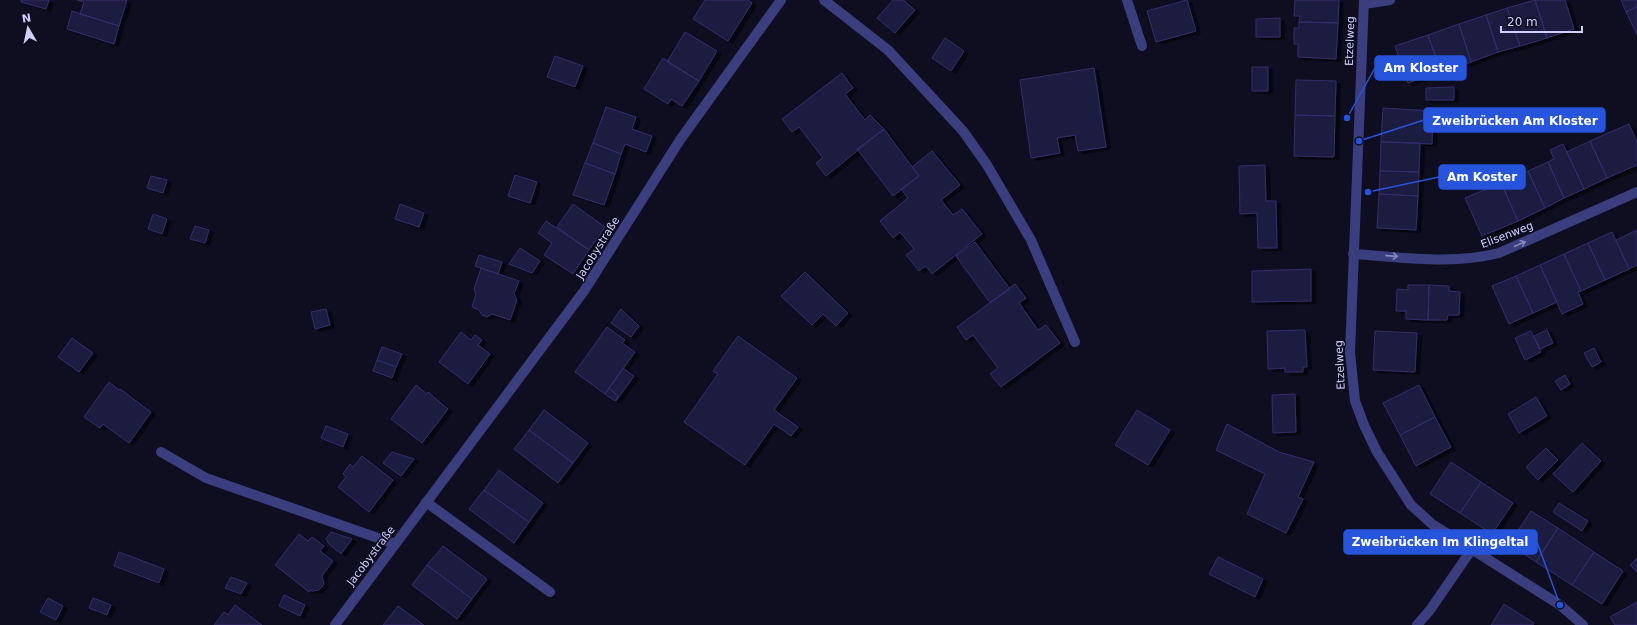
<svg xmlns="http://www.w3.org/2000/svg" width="1637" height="625" viewBox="0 0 1637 625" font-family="'DejaVu Sans',sans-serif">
<defs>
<filter id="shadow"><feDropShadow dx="4.5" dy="2.5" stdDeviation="0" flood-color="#0009"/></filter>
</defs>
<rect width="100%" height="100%" fill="#0f0e21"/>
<path fill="#1f1a41" stroke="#342d6c" filter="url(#shadow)" d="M21,0H49L46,9L21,2Z
M77,0H127L119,26L80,14L84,2Z
M705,0H748L752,3L728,41L693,19Z
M893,0H903L915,10L895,33L877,18Z
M1187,0L1196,31L1156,42L1147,11Z
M1295,0H1339L1338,23L1299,22L1300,16H1294Z
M1535,0H1565L1574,29L1547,38Z
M1535,0L1547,38L1520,46L1507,8Z
M1621,0H1637V7L1626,12Z
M1637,7V35L1626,12Z
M1507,8L1520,46L1498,52L1486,15Z
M72,11L119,26L114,44L67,29Z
M1486,15L1498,52L1471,62L1459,24Z
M1280,18V37H1256V19Z
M1299,22L1338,23L1336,59L1298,57V44H1294V28H1299Z
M1459,24L1471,62L1441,72L1428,35Z
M685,32L717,51L699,81L667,62Z
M1428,35L1441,72L1408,83L1395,46Z
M945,38L964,51L951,71L932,58Z
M555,56L583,66L575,87L547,77Z
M663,58L699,81L682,106L671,99L668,104L644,89Z
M1252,67H1268V91H1252Z
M1094,68L1106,147L1078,151L1075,135L1057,138L1060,153L1031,158L1020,80Z
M842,73L853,88L845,94L865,120L870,115L884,129L826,176L816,163L823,158L799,127L792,132L782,119Z
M1296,80L1336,81L1335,116L1295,115Z
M1454,87V100H1426V88Z
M606,107L636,117L632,129L652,136L646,152L625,144L621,154L593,143Z
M1383,108L1433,111L1432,144L1381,142Z
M1295,115L1335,116L1334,157L1294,156Z
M1629,124L1637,142V165L1607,178L1590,141Z
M884,129L919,176L893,196L857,149Z
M1590,141L1607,178L1584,189L1567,152Z
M1381,142L1420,143L1419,172L1380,171Z
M593,143L621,154L615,174L585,163Z
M1563,144L1584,189L1564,198L1548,162L1554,159L1550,150Z
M932,151L960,185L941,200L953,215L962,209L982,234L932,274L926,266L919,271L906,255L914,249L900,232L893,238L880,221L908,198L901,189L919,176L912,167Z
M1548,162L1564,198L1545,208L1528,171Z
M585,163L615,174L604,205L573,195Z
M1265,165L1266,201H1276L1277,248H1258L1257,213L1240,214L1239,166Z
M1380,171L1419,172L1418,196L1379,194Z
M1528,171L1545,208L1518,221L1501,183Z
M515,175L537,182L530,203L508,196Z
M151,176L167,180L163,193L147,188Z
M1501,183L1518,221L1482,236L1465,198Z
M1379,194L1418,196L1416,230L1377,228Z
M400,204L424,213L419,227L395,219Z
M573,204L605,227L589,250L557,227Z
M153,214L167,219L162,234L148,229Z
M546,221L589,250L573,274L544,255L552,243L538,233Z
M195,226L209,230L205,243L190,239Z
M1637,230V265L1629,269L1616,240Z
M1612,232L1629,269L1605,280L1588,243Z
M975,242L1010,289L990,303L956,256Z
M1588,243L1605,280L1581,291L1564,254Z
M520,248L540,261L532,273L509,264Z
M1564,254L1581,291L1578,292L1583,304L1562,314L1540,265Z
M479,255L502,262L498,274L475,266Z
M1540,265L1557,302L1533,313L1516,276Z
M481,268L519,281L514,294L517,300L510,320L492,314L487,317L482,315L479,310L472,307L476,294L474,289Z
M1311,269V301L1252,302V271Z
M805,272L848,313L836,326L823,314L812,325L781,296Z
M1516,276L1533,313L1509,324L1492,286Z
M1015,284L1026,298L1019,303L1038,330L1046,325L1060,343L1001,387L990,374L998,368L973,335L966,340L957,327Z
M1408,285H1429L1428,320L1406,319V311H1396L1397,289L1408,290Z
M1429,285L1449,286V291L1460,292L1459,315H1448L1447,320H1428Z
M326,309L330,325L315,329L311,312Z
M621,309L639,326L631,337L611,323Z
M607,327L625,340L622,343L635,352L605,394L575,372Z
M1305,330L1307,367H1303V372H1285V368L1268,369L1267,331Z
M1547,330L1553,343L1540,349L1534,336Z
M1375,331L1417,333L1415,372L1373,370Z
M1531,331L1541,352L1525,360L1515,338Z
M461,332L471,340L475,335L482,340L478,345L490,354L468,384L439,362Z
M738,336L797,378L774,410L798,427L791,436L774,424L745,465L684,422L718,374L713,371Z
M72,338L93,353L79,372L58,357Z
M382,347L402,354L396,367L377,360Z
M1594,348L1601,362L1592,367L1584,353Z
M377,360L396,367L392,378L373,371Z
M623,368L634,376L616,401L618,396L609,388Z
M1565,375L1570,384L1561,390L1555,381Z
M109,382L119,390L120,389L151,412L129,443L103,424L100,428L84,417Z
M416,385L427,394L428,392L448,409L422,443L391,419Z
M1419,385L1435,417L1400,435L1383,403Z
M609,388L618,396L615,401L605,394Z
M1295,394L1296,432L1273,433L1272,395Z
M1536,397L1547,416L1519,433L1508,414Z
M544,410L588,443L573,463L529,430Z
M1137,410L1170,430L1148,465L1115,445Z
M1435,417L1451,447L1416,466L1400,435Z
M1227,424L1279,452L1314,462L1298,497L1303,499L1286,533L1247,514L1265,474L1216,450Z
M326,426L348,434L343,447L321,438Z
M529,430L573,463L558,483L514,449Z
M1582,443L1601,461L1573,492L1553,474Z
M1546,448L1558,460L1538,480L1526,467Z
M392,452L414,459L401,476L383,463Z
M362,456L393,480L369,512L338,487L346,477L343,474L350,464L353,467Z
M1451,462L1481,482L1460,513L1430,494Z
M499,470L543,503L529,522L484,490Z
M1481,482L1513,503L1492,534L1460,513Z
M484,490L529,522L514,543L469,509Z
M1559,503L1588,521L1582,531L1553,512Z
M1531,511L1558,528L1536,562L1509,544Z
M1558,528L1594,552L1572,585L1536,562Z
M331,532L352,539L341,554L329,544L326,539Z
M299,534L308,541L312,537L324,546L320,551L333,561L322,576L324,584L319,590L312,591L310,590L309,592L275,565Z
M443,546L487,579L472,599L427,565Z
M119,552L164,569L159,583L114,566Z
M1594,552L1623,571L1602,604L1572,585Z
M1218,557L1263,579L1255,597L1209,574Z
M1637,558V572L1630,565Z
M427,565L472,599L457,619L412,585Z
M231,577L247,583L241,594L225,588Z
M284,595L305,605L300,616L279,606Z
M48,598L63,606L56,620L40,612Z
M93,598L111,605L107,615L89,608Z
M1637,602V625H1615L1610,617Z
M1504,604L1534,623L1533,625H1491Z
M235,605L262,625H214L224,612L228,615Z
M398,606L424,625H383Z"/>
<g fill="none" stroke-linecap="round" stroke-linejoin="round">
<path stroke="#3a3e7e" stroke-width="10" d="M824,0L888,50L963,131L987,165L1031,240L1075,342
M1127,0L1142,46
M1364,0L1350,352L1355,401L1364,425L1377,452L1411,505L1432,524L1560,605L1583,625
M1364,4L1390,0
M1353,254C1402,257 1452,265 1499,253L1637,192
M161,452L206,478L395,544
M426,502L550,592
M335,625L584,291L680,140L781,0
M1417,625L1430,610L1472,549"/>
</g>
<defs><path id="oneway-shaft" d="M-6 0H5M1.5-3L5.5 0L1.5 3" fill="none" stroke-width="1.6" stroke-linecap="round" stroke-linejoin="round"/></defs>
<g stroke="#8586be">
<use href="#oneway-shaft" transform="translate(1520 244) rotate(-23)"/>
<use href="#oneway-shaft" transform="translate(1392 256) rotate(4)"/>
</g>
<g text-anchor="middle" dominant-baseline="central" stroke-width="3" stroke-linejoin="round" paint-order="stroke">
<g font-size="11" fill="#d0cffe" stroke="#0f0e21">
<text transform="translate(1350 41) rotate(-88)">Etzelweg</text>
<text transform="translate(1507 235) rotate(-21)">Elisenweg</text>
<text transform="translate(598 248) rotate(-58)">Jacobystraße</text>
<text transform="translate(1340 365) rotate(-93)">Etzelweg</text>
<text transform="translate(371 556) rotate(-53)">Jacobystraße</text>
</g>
</g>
<path fill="none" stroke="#2654da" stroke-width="1.5" d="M1347 118L1375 68M1359 141L1424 120M1368 192L1439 177M1560 605L1537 542"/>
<g fill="#2654da" stroke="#0f0e21" stroke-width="1.5">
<circle cx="1347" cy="118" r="4"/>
<circle cx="1359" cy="141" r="4"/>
<circle cx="1368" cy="192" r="4"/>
<circle cx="1560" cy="605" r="4"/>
</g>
<g fill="#2654da" stroke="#2654da" stroke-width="1.5">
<rect x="1375" y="56" width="91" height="24" rx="4"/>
<rect x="1424" y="108" width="181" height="24" rx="4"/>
<rect x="1439" y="165" width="86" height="24" rx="4"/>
<rect x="1344" y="530" width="193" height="24" rx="4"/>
</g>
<g font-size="12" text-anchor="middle" font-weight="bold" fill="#fff">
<text x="1421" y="72">Am Kloster</text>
<text x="1515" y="125">Zweibrücken Am Kloster</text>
<text x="1482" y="181">Am Koster</text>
<text x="1440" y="546">Zweibrücken Im Klingeltal</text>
</g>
<g transform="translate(28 28) rotate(351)" stroke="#0f0e21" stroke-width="3" paint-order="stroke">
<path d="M0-3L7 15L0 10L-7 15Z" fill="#d0cffe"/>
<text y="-6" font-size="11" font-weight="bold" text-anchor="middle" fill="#d0cffe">N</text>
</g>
<path d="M1501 26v6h81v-6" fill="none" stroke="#d0cffe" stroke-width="2"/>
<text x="1507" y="26" font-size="12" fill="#d0cffe" stroke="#0f0e21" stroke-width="3" paint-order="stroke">20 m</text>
</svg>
